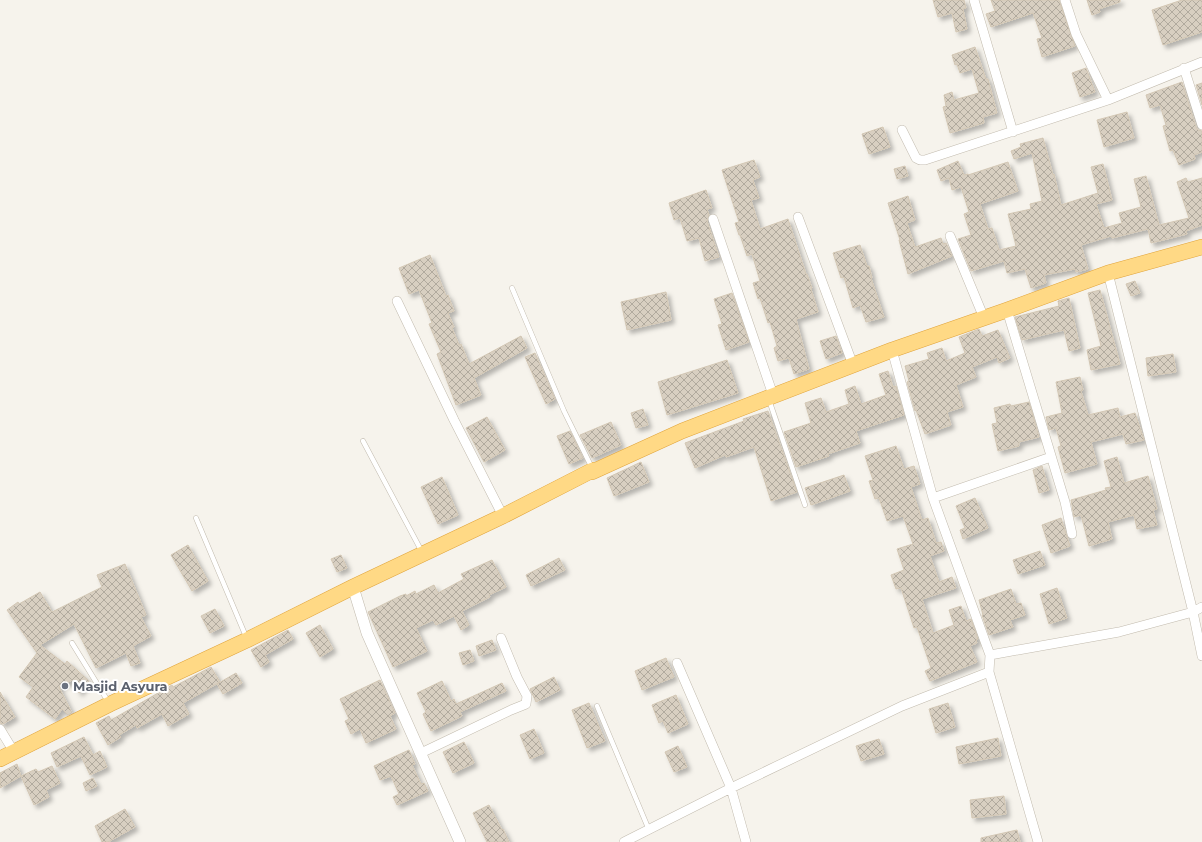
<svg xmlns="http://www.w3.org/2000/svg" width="1202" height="842" viewBox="0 0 1202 842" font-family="Montserrat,sans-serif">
<defs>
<pattern id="building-cross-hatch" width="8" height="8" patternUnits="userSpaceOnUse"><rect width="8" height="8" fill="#d8cfc1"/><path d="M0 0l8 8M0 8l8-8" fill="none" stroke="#b1aa9e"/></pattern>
<filter id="shadow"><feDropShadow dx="3.5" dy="3.5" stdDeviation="2" flood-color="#0004"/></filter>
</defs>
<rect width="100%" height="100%" fill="#f6f3ec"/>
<path fill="url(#building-cross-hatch)" stroke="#d3c7b4" filter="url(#shadow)" d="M933,0H964L966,8L963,9L967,29L956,32L952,13L938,17Z
M991,0H1059L1075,46L1042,57L1037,39L1042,38L1033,13L991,27L986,14L995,11Z
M1087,0H1120V2L1099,9L1100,12L1092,15Z
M1182,0H1202V32L1163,45L1152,10Z
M975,47L986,79H988L997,113L983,117L984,123L950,133L943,107L946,106L944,95L952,92L954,100L979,93L972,69L960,73L957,64L955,65L952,55Z
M1086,68L1095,92L1080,97L1072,73Z
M1182,82L1196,127L1198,130L1202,131V152L1194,155L1195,159L1179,165L1173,150L1170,151L1163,126L1166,125L1160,105L1150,108L1146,95Z
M1202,83V105L1196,85Z
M1127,112L1134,138L1104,147L1097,120Z
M883,127L890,147L869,154L862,134Z
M1043,138L1053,175L1054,174L1061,205L1098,193L1091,167L1103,164L1112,200L1096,204L1104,228L1122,223L1119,213L1141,207L1134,179L1146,176L1159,225L1189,218L1177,182L1186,178L1188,182L1202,178V225L1186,231L1187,234L1151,243L1148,229L1112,238L1111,236L1081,245L1088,269L1076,272L1075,269L1044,275L1046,283L1031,288L1025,269L1007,273L1004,261L971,271L958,239L971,235L964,214L969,212L961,187L952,190L949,178L941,181L937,170L958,161L964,175L968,174V175L1008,162L1018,191L980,204L988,229L992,228L999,250L1016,246L1008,214L1031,209L1030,204L1042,201L1032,153L1014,159L1011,151L1021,147L1020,144Z
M754,160L760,177L753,180L759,198L751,200L760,229L788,219L806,274H807L812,288L811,289L818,312L796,319L809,369L794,374L789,358L778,361L774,348L777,346L770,322L768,323L760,298L758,299L753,283L760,281L752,254L747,256L740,235H739L735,223L739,222L722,170Z
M905,166L908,176L897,179L894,169Z
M706,190L712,208L707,209L709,215L707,221L719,257L705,261L699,238L687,241L680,218L674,220L669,203Z
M908,196L915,220L907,223L915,247L941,238L943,244L946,243L952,256L908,274L899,240H900L888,203Z
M860,245L867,266H869L872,278H871L884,317L866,322L860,305L853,308L844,277L841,278L833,253Z
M430,255L446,296L448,295L454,311L448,313L454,327L452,328L459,345L461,344L469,364L521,336L527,348L474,378L481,395L456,405L437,354L441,352L429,324L432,323L419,290L409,294L399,268Z
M1135,281L1140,293L1131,296L1126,284Z
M1100,290L1120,364L1091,370L1087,350L1101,346L1088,293Z
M666,292L671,320L627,330L621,302Z
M732,293L749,342L726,350L718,325L722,324L714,299Z
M1069,298L1080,348L1069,351L1064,330L1022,340L1015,317L1059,306L1058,301Z
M979,329L982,336L998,330L1010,358L999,363L997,357L972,367L976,377L956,385L963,407L947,412L951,425L925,434L916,410L915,411L907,382L909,381L905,366L929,359L927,353L942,348L946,361L965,353L959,337Z
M836,336L842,353L826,359L820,341Z
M535,353L555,399L546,404L525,357Z
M1173,354L1176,372L1148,376L1146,358Z
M727,360L738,393L667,415L658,382Z
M888,371L893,387L896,386L904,415L856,431L860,443L828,454L829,456L796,467L784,432L811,423L805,403L821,398L826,412L849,404L845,390L855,386L861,404L886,395L879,374Z
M1080,377L1083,390L1081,391L1088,415L1118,408L1120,417L1135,413L1144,440L1126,444L1123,434L1091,442L1097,464L1065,473L1058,447L1061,446L1056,428L1049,430L1046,417L1062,413L1056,382Z
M1029,402L1039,437L1019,442V446L998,451L992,424L997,423L994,408L1010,404L1011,406Z
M643,409L648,425L636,428L631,413Z
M768,411L797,492L771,501L754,447L726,457L725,455L695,468L685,443L744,421L743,419Z
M487,417L505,450L484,462L466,428Z
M611,422L621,445L592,458L580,435Z
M570,431L583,458L569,464L557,436Z
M896,446L904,469L914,466L920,484L911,487L922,520L928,518L936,543L941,542L944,551L930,556L939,582L952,577L956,588L922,599L933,633L954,625L949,610L961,606L966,621L971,619L978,639L976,640L977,643L970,646L977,662L930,681L925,671L931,668L917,627L914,628L901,588L896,589L891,575L904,570L897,549L913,544L903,516L887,521L879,498L875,499L869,481L873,480L865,456Z
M1117,457L1124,483L1148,476L1157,509L1153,510L1157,525L1137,529L1134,515L1108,522L1112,539L1089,546L1081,515L1074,517L1071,500L1106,490L1105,488L1111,487L1104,461Z
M641,462L649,482L614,496L607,478Z
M1042,466L1049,490L1039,493L1033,470Z
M844,475L850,491L811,505L805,488Z
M442,477L458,515L438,524L421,487Z
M975,498L988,528L963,539L960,530L965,528L956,506Z
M1061,518L1070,546L1051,553L1042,525Z
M188,545L208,581L192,591L171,555Z
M1040,551L1045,565L1018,574L1013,560Z
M341,555L347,568L337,572L331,559Z
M559,558L565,570L531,586L526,575Z
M492,560L506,587L489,595L490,597L462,611L469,625L461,630L454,616L436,625L433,620L416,628L427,651L393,667L368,612L400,596L406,594V596L415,591L416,594L434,585L438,593L464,579L461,574Z
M125,564L146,615L141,617L151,636L133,646L140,663L131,666L126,653L96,668L74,624L40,645L65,664L67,661L89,681L79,693L72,680L59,687L72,713L68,715L62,709L55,719L26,697L33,687L19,677L37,653L7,610L18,602L19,604L40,592L52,612L102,587L97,575Z
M1057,588L1067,618L1049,624L1040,594Z
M1011,589L1016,604L1021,603L1025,615L1010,620L1013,627L989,635L982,615H983L979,600Z
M215,609L224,626L210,633L201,616Z
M320,625L333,649L320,657L306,633Z
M288,630L293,639L265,655L269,662L261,667L251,650Z
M492,640L496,650L479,656L476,646Z
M470,650L474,661L463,665L459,653Z
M666,658L674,677L642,690L635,671Z
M211,667L220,682L183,703L189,714L168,726L162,714L137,728L136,725L119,735L121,737L108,745L96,723L109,716L111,720L172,685L173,687Z
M236,673L242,683L223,694L217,684Z
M554,677L560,690L536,702L530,689Z
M380,680L395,713L390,716L396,729L366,743L360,729L351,734L345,721L349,719L340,699Z
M442,681L451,701L454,699L456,704L502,683L506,691L460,712L462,716L431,731L423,714L426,712L417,693Z
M0,692L15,717L3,724L0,723Z
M676,695L688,724L668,733L663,721L659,723L652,705Z
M589,703L605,741L587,748L572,710Z
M948,703L955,727L936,733L929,709Z
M534,729L544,753L530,759L520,735Z
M84,737L93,755L100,751L107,767L90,775L81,756L57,767L51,753Z
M998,738L1001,756L959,764L956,747Z
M879,739L884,754L861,761L856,746Z
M464,742L474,763L453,773L443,752Z
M678,746L687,767L674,772L665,752Z
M409,750L415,764L412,765L421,784L424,783L428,791L397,805L393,797L399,794L391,776L380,780L374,766Z
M17,764L21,776L0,788V773Z
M52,766L60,783L46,790L49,797L34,805L21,776L36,769L38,772Z
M93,778L97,786L86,791L83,783Z
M1004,796L1006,814L972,818L970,800Z
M489,805L502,830L503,829L509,842H487L473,813Z
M125,809L135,827L108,842H102L95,826Z
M1017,830L1020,842H981V838Z"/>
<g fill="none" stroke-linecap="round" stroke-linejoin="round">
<defs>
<path id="service" d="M512,288L564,411L592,468
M769,400L805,505
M363,441L422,552
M196,518L247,639
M72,643L109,703
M597,706L649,830"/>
<path id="minor" d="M974,0L1013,132
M1065,0L1076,34L1108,100
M1184,68L1202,125
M902,130L916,158L920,160H925L1108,100L1202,62
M798,217L853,365
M713,219L773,395
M950,236L984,318
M1108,273L1193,612L1202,656
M397,301L454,420L503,516
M1007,310L1065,502L1072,534
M892,350L933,498L990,655L989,672L1038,842
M933,498L1051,457
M990,655L1119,632L1193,612L1202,607
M677,663L731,788L746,842
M0,729L14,752
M421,753L511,710L526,704L527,696L517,677L501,638
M624,842L731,788L902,706L989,672"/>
<path id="tertiary" d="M353,587L367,633L460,842"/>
<path id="trunk" d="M0,759L110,704L247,640L353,587L503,516L593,470L592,472L682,431L892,350L1007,310L1108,273L1202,247"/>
</defs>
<use href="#service" stroke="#c2bbae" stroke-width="5.5"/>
<use href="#minor" stroke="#c2bbae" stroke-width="10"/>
<use href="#tertiary" stroke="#c2bbae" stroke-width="12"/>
<use href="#trunk" stroke="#e0a43c" stroke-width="16"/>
<use href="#service" stroke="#fff" stroke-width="4.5"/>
<use href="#minor" stroke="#fff" stroke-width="9"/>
<use href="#tertiary" stroke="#fff" stroke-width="11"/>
<use href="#trunk" stroke="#ffd985" stroke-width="15"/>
</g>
<circle fill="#6b7280" stroke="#fff" stroke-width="1.5" cx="65" cy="686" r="4"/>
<g text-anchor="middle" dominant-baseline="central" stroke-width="4" stroke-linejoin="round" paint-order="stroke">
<g font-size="13" font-weight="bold" fill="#5b616d" stroke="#fff" text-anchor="start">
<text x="73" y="686">Masjid Asyura</text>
</g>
</g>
</svg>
